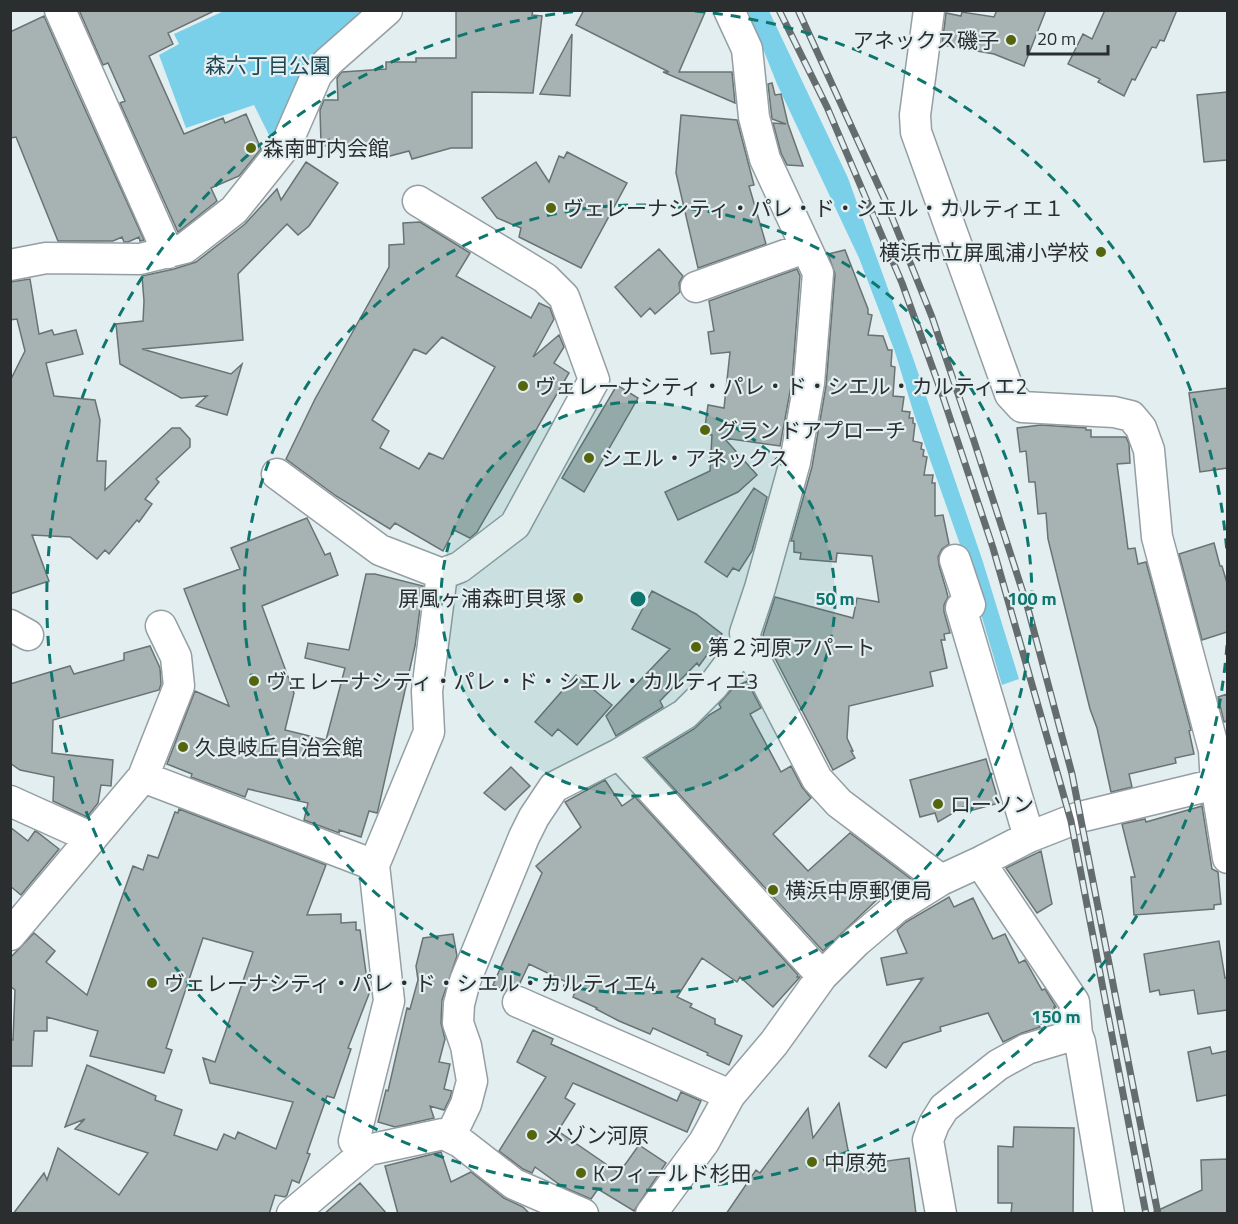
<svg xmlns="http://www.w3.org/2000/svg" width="1238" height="1224" viewBox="0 0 1238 1224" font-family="'Titillium Web','Noto Sans JP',sans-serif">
<rect width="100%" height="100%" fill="#e3eef1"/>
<path fill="#7acfe9" d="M224,11H376L272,141L254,105L186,128L159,55L179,44L174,34Z
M748,11H769L848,178L913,358L982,559L1019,679L1002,685L963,553L914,414L895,352L859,258L777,84Z"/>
<path fill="#a7b2b2" stroke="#697373" stroke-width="1.5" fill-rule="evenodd" d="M79,10H216L168,33L173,44L149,56L184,134L223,118L225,123L246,114L261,149L239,176L211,188L217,201L178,232L120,103L125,101L108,63L103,65Z
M456,10H533L532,15L542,16L533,93L472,92V148H451L412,159L409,151L386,157L385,155L375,158L371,145L322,146L330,139L321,143L320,110L324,100H338L337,78L340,74L342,72L386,69V62H416V58H456Z
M584,10H706L679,72H732L735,103L663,72H669L576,25Z
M997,10H1046L1024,66L994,54L942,45L946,13L961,16L962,12L994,17Z
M1105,10H1177L1164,41L1160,40L1156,48L1152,47L1135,80L1132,79L1124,96L1098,82L1100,79L1068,64L1083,34L1092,39Z
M44,16L71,78L144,240L140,241L139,237L128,242H124L122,237L113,241H58L16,137L10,138V32Z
M572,34L570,96L540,94Z
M772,83L775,95L781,94L788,124L803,166L787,165L781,153L773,123L786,124L772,119L768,84Z
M1227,92V160L1204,162L1197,95Z
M681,115L737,120L754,185L749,186L766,244L698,268L676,173Z
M567,152L627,183L581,268L519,237L521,228L497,218L482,198L536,162L549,182L559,156L564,158Z
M306,162L338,183L309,226L298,235L287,224L238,274L243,340L142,349L231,374L242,364L227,415L196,406L207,396L181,398L120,364L116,324L143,321L144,301L142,276L174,269L196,262L245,224L277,189L281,200Z
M420,222L470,253L456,276L531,318L539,303L550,308L554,319L533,357L559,335L564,347L554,363L569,373L477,532L470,538L454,530L443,551L395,523L390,529L336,496L286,459L315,399L389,267V245L404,244L403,223ZM442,337L495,367L443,459L429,453L419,469L380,448L389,431L372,420L414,349L426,354Z
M659,249L683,276L679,283L680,292L655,314L650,308L641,317L615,287Z
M845,250L868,309V314L872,315L868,335L883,336L888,350H892L891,366L895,367L893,396L904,397L902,411L910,412L909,418H913V423L915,424L913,441L922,443L921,449L924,450L923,456L927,457L924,475H933L932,483H935V516L943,515L949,544L942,549L938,557L939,565L946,589L948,597L944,605V612L950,633L944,634L945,640H941L947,668L930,672L933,686L849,706L847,738L853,751H851L855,758L833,770L763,635L775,597L853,618L857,598L879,602L872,556L837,553L836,562L800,559L801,553L794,552V541H791L812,467L826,386L835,274L828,254Z
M797,269L800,276L792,381L780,446L724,438L757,475L738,492L678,520L665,492L710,471L712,435L704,434L708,405L724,408L730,352L711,354L708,332L714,331L709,301Z
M30,279L39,334L52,330L54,335L76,330L83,354L46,363L54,396L95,400L100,420L97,461H106L105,490L172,428H180L190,439V447L156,479L159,482L145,499L152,504L139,522L137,520L109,554L105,550L97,559L70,537L32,535L49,581L10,594V381L25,351L17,319L10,320V282Z
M617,385L638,398L584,492L562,478Z
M1227,388V468L1200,472L1189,393Z
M1041,425L1086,428V430H1091V437H1126L1129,444L1130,463L1117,464L1128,549L1135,548L1138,564L1146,562L1191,730L1189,731L1194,754L1175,758L1176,763L1129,774L1132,787L1111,792L1097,728L1090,709L1048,539L1046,513L1038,514L1035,482H1029L1026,451L1020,452L1017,428Z
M754,488L767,497L752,551L739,571L733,568L727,577L705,562Z
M307,518L325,555L330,553L338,575L262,606L294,693L285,730L326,740L345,668L305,658L308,643L349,650L366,574H375L423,586L415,646L378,810L377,813L369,811L361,837L339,830V833L304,820L308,803L248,789L245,797L191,777L192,774L167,764L195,691L229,706L184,589L240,569L231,548Z
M1214,543L1220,566H1222L1227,583V632L1202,640L1179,554Z
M652,591L696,614L722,634L699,666L697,663L660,701L663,707L616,736L606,716L670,649L632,629Z
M150,646L160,668L161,684L159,690L53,720L52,753L113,760L111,786L101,785L98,803L87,817L53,801L54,777L20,770L10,763V684L70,666L74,674L124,660V653Z
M576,675L612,705L577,745L558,729L552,736L535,722Z
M747,681L761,708L750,714L781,772L791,766L802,787L811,798L773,834L808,871L850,833L911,879L883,897L882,895L823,951L646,758L694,729L709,715L721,708L719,704L733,688Z
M1227,694V721L1224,722L1218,697Z
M986,759L999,803L966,812L963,807L938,822L935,813L920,817L910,780Z
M511,767L530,786L505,810L484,793Z
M605,780L622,806L635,797L798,975L797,977H800L773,1007L740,977L737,982L702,958L677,997L692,1004L690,1007L715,1019V1024L742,1036L729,1065L707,1055L708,1053L653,1028L650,1034L619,1021L596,1009L597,1008L573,997L577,987L529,964L519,985L508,988L506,991L493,985L542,873L536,866L581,827L565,802Z
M1202,806L1212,869L1218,872L1221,904L1214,905V909L1134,915L1131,877H1135L1122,824L1145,819L1146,822Z
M179,809L326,865L307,915L341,914V923L356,922V930H360L369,994L348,1048L351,1049L334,1098L327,1096L307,1153L310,1154L299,1183L292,1180L287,1195L285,1197L275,1195L269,1214H13L44,1173L47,1180L58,1148L119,1195L148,1153L75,1129L85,1119L65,1127L87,1065L156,1096L155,1100L182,1110L174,1135L217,1150L224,1134L235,1139L238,1132L276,1149L293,1102L210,1083L203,1058L215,1062L253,952L203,938L166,1048L172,1050L164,1073L90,1056L98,1031L47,1017V1031H34L32,1066H10V1040H13L15,990L10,986V958L34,933L55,951L46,962L87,995L133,866L143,870L148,855L158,858L175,812L178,813Z
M10,827L28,841L35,831L37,832L59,849L21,895L10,886Z
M1041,851L1052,904L1037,913L1006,868Z
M949,897L954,907L973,898L993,939L1005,934L1019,963L1025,960L1042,990L1045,989L1056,1007H1054L1058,1018L1038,1025L1040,1027L1022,1033L1003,1042L988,1013L940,1027L941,1031L903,1043L886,1068L869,1056L923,978L887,985L881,958L907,953L897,930L906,922Z
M453,934L457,956L442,1000L441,1023L445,1039L439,1062L450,1064L444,1089L452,1091L450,1098L444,1110L430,1106L434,1118L395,1127L378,1122L386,1090L388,1091L407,1008L410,1009L418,980L416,966L423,938Z
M1219,941L1225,978H1227V1010L1198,1014L1194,990L1160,995L1159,990L1150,992L1144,954Z
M533,1030L553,1039L551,1044L677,1101L681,1092L701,1101L687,1132L573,1083L565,1098L575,1104L558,1131L619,1173L639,1145L666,1163L634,1211L598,1189L591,1199L563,1187L535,1167L532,1173L523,1169L499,1151L546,1077L517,1062Z
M1210,1047L1212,1054L1227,1051V1095L1197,1101L1188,1052Z
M839,1103L851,1166L909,1158L916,1214H726L756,1170L760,1173L808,1108L813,1138Z
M1014,1127L1074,1128L1073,1214H1011L1012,1203H998V1146L1013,1147Z
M441,1152L451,1182L471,1172L504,1198L523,1207L530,1214H398L385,1166Z
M1227,1159V1214H1150L1202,1190L1201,1160Z
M360,1183L387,1214H324Z"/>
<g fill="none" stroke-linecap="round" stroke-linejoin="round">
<defs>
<path id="minor" d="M60,10L168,253
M929,10L915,115L916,132L1010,394L1022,407L1114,412L1131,416L1141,428L1149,450L1157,537L1214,750L1216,784L1228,858
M10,265L46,258L140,259L185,248L234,210L286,145L317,74L328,62L387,10
M696,287L805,248
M277,474L380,550L442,574L460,567L515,525L594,380L564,297L545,278L418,201
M955,560L970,605L961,608L1029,837
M10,625L28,635
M746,642L817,779L839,803L941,880
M619,754L822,976
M143,777L374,865
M10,801L92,838
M980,862L1074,1002L1077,1034L1080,1042L1109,1214
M10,935L143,777L179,686L176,657L161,626
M518,1002L730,1095
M450,1137L460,1142L514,1184L583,1214
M354,1141L389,1001L374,865L429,732L427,691L442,574
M292,1214L368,1150L443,1134L450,1137L466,1104L472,1081L466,1046L458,1023L459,1004L465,981L524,837L534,817L554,787L619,754L685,714L713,686L746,642L745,633L760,588L795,462L809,383L818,273L765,159L754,117L747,49L729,10
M651,1214L704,1142L730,1095L774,1043L822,976L856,942L896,908L941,880L980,862L1029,837L1080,817L1216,784
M941,1214L928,1140L934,1124L944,1108L998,1065L1027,1049L1077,1034"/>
</defs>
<use href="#minor" stroke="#959fa3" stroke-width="33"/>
<use href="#minor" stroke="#fff" stroke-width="30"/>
<defs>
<path id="rail" d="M779,10L827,107L902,283L942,394L993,548L1071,821L1146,1214
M798,10L885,200L932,317L974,441L1027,605L1072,774L1158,1214"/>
</defs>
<use href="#rail" stroke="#656c6d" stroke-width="7"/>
<use href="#rail" stroke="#e3eef1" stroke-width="4.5" stroke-dasharray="14" stroke-linecap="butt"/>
</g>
<circle cx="638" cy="599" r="197" fill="#0f766e" fill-opacity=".12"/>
<g fill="none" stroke="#0f766e" stroke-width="3" stroke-dasharray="10 8">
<circle cx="638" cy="599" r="197"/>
<circle cx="638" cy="599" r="394"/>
<path d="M1227 645A591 591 0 1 1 581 11M695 11A591 591 0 0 1 1227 553"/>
</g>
<g fill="#55650d" stroke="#e3eef1" stroke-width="2">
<circle cx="1011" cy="40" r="6"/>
<circle cx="251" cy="148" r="6"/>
<circle cx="551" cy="208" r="6"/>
<circle cx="1101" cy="252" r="6"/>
<circle cx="523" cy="386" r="6"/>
<circle cx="705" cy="430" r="6"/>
<circle cx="589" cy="458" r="6"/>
<circle cx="578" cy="598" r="6"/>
<circle cx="696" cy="647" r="6"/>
<circle cx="254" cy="681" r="6"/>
<circle cx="183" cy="747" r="6"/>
<circle cx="938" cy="804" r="6"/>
<circle cx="773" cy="890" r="6"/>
<circle cx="152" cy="983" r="6"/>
<circle cx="532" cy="1135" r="6"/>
<circle cx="812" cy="1162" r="6"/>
<circle cx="581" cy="1173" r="6"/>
</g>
<g text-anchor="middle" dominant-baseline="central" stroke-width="4.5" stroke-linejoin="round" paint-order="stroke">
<g font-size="21" fill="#2a2e2f" stroke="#e3eef1" text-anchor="start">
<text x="999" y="40" text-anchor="end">アネックス磯子</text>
<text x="263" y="148">森南町内会館</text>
<text x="563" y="208">ヴェレーナシティ・パレ・ド・シエル・カルティエ１</text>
<text x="1089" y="252" text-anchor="end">横浜市立屏風浦小学校</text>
<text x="535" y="386">ヴェレーナシティ・パレ・ド・シエル・カルティエ2</text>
<text x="717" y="430">グランドアプローチ</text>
<text x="601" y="458">シエル・アネックス</text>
<text x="566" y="598" text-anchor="end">屏風ヶ浦森町貝塚</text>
<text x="708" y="647">第２河原アパート</text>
<text x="266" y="681">ヴェレーナシティ・パレ・ド・シエル・カルティエ3</text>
<text x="195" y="747">久良岐丘自治会館</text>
<text x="950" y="804">ローソン</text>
<text x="785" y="890">横浜中原郵便局</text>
<text x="164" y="983">ヴェレーナシティ・パレ・ド・シエル・カルティエ4</text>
<text x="544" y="1135">メゾン河原</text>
<text x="824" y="1162">中原苑</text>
<text x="593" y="1173">Kフィールド杉田</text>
</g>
<g font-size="21" fill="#1f4753" stroke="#e3eef1">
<text x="268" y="65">森六丁目公園</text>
</g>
</g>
<circle cx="638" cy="599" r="9" fill="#0f766e" stroke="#e3eef1" stroke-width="3"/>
<g font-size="18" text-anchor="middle" font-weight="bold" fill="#0f766e" stroke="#e3eef1" stroke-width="4.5" stroke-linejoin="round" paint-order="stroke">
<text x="835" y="605">50 m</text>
<text x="1032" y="605">100 m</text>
<text x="1056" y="1023">150 m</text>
</g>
<rect width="1238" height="1224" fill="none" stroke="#2a2e2f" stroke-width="24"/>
<path d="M1028 45v9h80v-9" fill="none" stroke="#2a2e2f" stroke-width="3"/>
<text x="1037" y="45" font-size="18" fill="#2a2e2f" stroke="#e3eef1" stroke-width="4.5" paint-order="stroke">20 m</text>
</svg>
